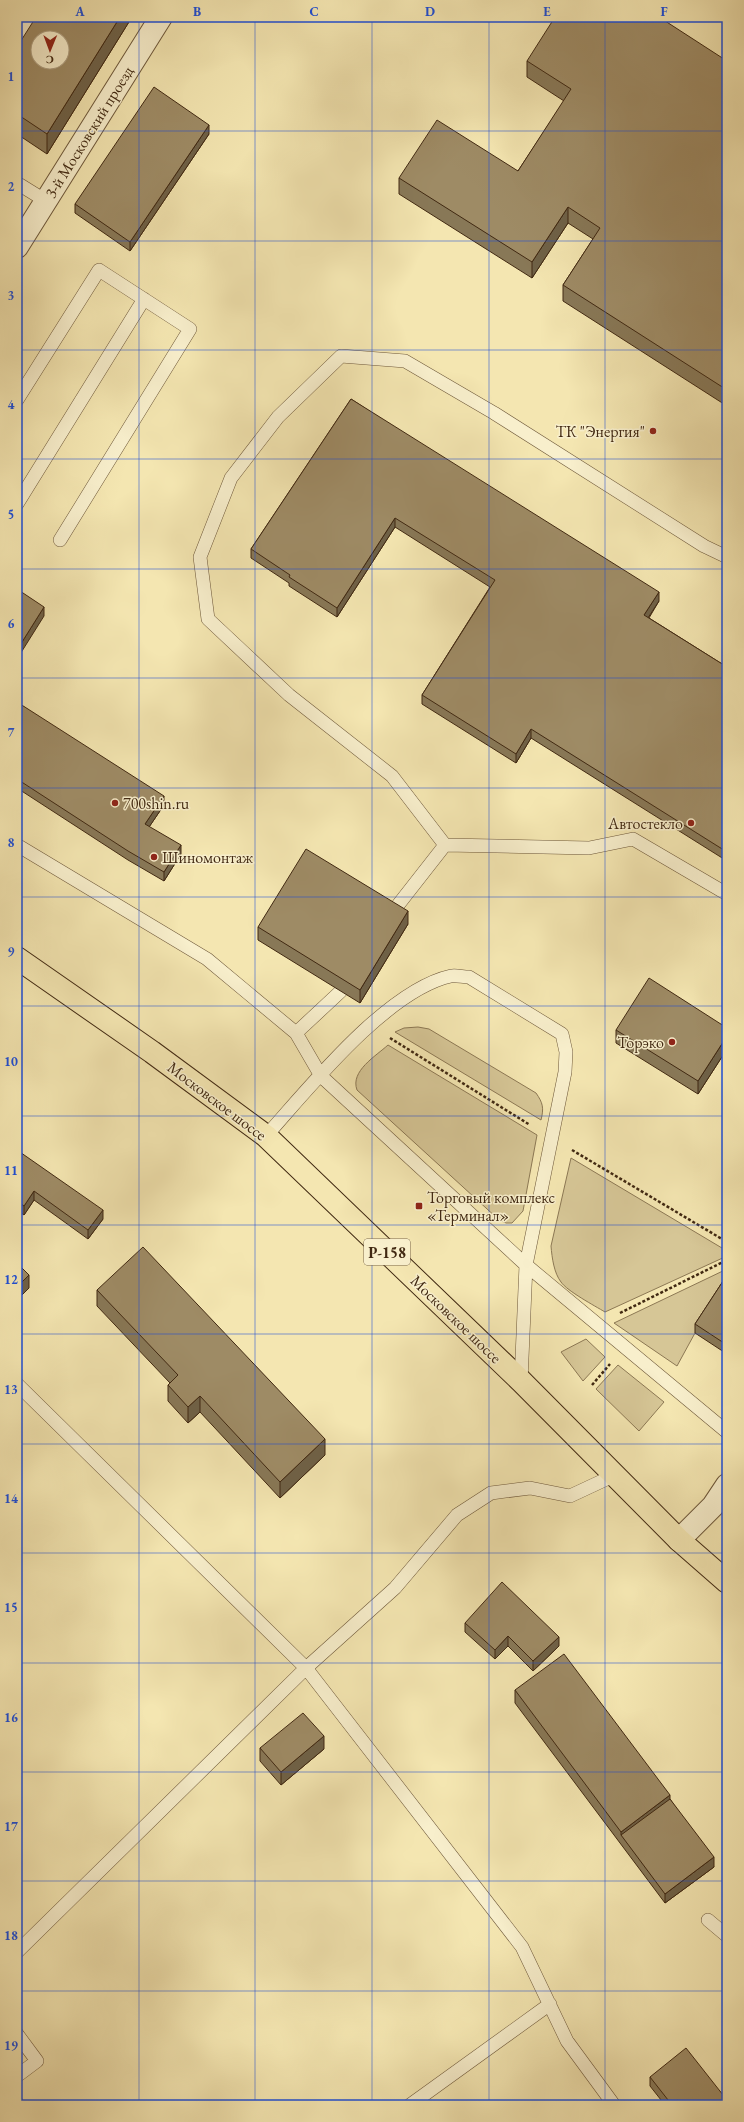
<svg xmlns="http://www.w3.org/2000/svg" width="744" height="2122" viewBox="0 0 744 2122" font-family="'EB Garamond',serif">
<rect width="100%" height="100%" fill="#f4e6b1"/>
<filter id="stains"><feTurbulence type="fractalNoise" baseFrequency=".005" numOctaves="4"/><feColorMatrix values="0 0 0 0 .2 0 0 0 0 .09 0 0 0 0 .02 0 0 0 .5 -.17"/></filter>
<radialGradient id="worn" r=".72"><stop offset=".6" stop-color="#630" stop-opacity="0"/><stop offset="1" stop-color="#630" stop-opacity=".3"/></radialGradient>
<path fill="#d6c696" stroke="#8c7854" d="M418,1027L429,1029L536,1093C543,1103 544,1108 541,1120L395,1032L404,1028Z
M388,1045L537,1135L523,1211L512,1223H506L498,1219L357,1090C350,1071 376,1056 388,1045Z
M571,1158L727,1251V1256L605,1312C595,1306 567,1291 561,1282C554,1273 552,1258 551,1246Z
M727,1269V1284L695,1333L677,1366L614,1323Z
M586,1339L605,1357L583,1381L561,1352Z
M618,1365L664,1402L639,1431L596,1389Z"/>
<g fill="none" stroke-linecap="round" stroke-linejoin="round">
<defs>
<path id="lane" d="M17,44L33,17
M17,183L46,201
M17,400L99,270L190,329L60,540
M17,504L144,299
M17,845L207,959L296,1033L321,1076L526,1265L727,1432
M445,845L392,776L289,695L208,619L200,557L231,478L278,417L341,356L405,361L494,413L704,546L727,557
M445,845L589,848L633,839L727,894
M391,914L445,845
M296,1033L341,991
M266,1136C309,1088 387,990 451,976C456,975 463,977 469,977L562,1034L566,1052L565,1072L526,1265L521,1381
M17,1384L306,1668L395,1588L457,1515L491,1493L530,1488L570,1496L615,1475
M708,1920L727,1936
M17,1952L306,1668L522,1947L567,2041L614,2105
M17,2034L37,2061L17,2076
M410,2105L550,2004"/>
<path id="street" d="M17,247L161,17
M679,1540L713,1506L727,1485"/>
<path id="primary" d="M17,958L152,1052L266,1136L521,1381L679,1540L727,1582"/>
</defs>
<use href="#lane" stroke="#6e583a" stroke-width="14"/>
<use href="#street" stroke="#6e583a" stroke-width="24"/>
<use href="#primary" stroke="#412912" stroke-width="24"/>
<path stroke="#412912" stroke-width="2.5" stroke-dasharray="3 2" stroke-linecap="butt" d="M390,1038L530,1125
M572,1150L727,1242
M620,1313L727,1260
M592,1385L610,1364"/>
<use href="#lane" stroke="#f8efcc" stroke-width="13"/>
<use href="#street" stroke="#f8efcc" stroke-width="22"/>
<use href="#primary" stroke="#f4e6b1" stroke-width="22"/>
<defs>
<path id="rail" d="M17,2095L24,2105"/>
</defs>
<use href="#rail" stroke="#412912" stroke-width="4.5"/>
<use href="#rail" stroke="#f8efcc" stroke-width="3" stroke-dasharray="9" stroke-linecap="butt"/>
</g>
<path fill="#887857" stroke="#412912" d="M132,17L47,154L17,134V47Z
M527,61H727V406L563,301V285L593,239L568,223L532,278L399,194V178L518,171L564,101L527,77Z
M209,134L130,251L75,213V204Z
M351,399L659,601L649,618L727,667V861L531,738L516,763L422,704V695L490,587L395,527L337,617L289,586V583L251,558V549Z
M17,702L164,805L149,827L181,854L164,881L128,860L17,788Z
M408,924L360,1003L258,940V927Z
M727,1028V1049L698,1094L616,1043V1030Z
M17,1150L103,1219L88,1239L34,1200L24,1215L17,1210Z
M727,1275V1354L695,1333V1324Z
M97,1290L325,1455L280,1498L200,1412L188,1423L168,1401V1385L170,1383L97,1306Z
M465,1623L559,1646L533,1671L508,1646L495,1659L465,1632Z
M515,1690L670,1799L714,1867L665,1903L515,1703Z
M260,1748L324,1749L281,1785L260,1761Z
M650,2077L727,2105H665L650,2086Z"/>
<path fill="#6f6147" stroke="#412912" d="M120,17H132L47,154V134Z
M209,125V134L130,251V242Z
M568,207V223L532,278V262Z
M395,518V527L337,617V608Z
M659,592V601L644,624V615Z
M44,607V616L17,659V650Z
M531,729V738L516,763V754Z
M164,796V805L145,833V824Z
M181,845V854L164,881V872Z
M408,911V924L360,1003V990Z
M727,1036V1049L698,1094V1081Z
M34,1191V1200L24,1215V1206Z
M103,1210V1219L88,1239V1230Z
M29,1275V1288L17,1300V1287Z
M200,1396V1412L188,1423V1407Z
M325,1439V1455L280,1498V1482Z
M508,1636V1646L495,1659V1650Z
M559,1637V1646L533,1671V1661Z
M324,1736V1749L281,1785V1772Z
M670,1795V1808L621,1835V1832Z
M714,1857V1867L665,1903V1894Z
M678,2100V2105H672Z"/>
<path fill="#9e8b65" stroke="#412912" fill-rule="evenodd" d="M36,17H120L47,134L17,114V47ZM38,38H62V62H38Z
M555,17H659L727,61V390L563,285L600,228L568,207L532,262L399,178L437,120L518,171L571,89L527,61Z
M154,87L209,125L130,242L75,204Z
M351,399L659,592L644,615L727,667V852L531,729L516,754L422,695L495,580L395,518L337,608L289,577L290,575L251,549Z
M17,589L44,607L17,650Z
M17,702L164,796L145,824L181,845L164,872L128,851L17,779Z
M306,849L408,911L360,990L258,927Z
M649,978L727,1028V1036L698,1081L616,1030Z
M17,1150L103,1210L88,1230L34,1191L24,1206L17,1201Z
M143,1247L325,1439L280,1482L200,1396L188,1407L168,1385L178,1375L97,1290Z
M17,1263L29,1275L17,1287Z
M727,1275V1345L695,1324Z
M502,1582L559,1637L533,1661L508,1636L495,1650L465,1623Z
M564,1654L670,1795L621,1832L515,1690Z
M303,1713L324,1736L281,1772L260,1748Z
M670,1799L714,1857L665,1894L621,1835Z
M686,2048L727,2100V2105H682L678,2100L672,2105L650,2077Z"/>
<path fill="none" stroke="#1d4ed8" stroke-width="1" stroke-opacity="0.55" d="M139,17V2105M255,17V2105M372,17V2105M489,17V2105M605,17V2105M17,131H727M17,241H727M17,350H727M17,459H727M17,569H727M17,678H727M17,788H727M17,897H727M17,1006H727M17,1116H727M17,1225H727M17,1334H727M17,1444H727M17,1553H727M17,1663H727M17,1772H727M17,1881H727M17,1991H727"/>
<g fill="#8f2418" stroke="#f8efcc" stroke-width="1.5">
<circle cx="653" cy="431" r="4"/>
<circle cx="115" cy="803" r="4"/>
<circle cx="691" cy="823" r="4"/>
<circle cx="154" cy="857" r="4"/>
<circle cx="672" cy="1042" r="4"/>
<rect x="415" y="1202" width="8" height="8" rx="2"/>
</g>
<g text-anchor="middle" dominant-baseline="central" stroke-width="3" stroke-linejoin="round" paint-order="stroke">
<rect fill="#f8efcc" stroke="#78644a" stroke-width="1" x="364" y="1239" width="46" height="26" rx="3"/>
<g font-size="15" font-weight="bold" fill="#412912">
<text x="387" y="1252">Р-158</text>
</g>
<g font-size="16" fill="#412912" stroke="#f8efcc">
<text transform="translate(89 132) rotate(-58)">3-й Московский проезд</text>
<text transform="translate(217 1101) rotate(37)">Московское шоссе</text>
<text transform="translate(456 1319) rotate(44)">Московское шоссе</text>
</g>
<g font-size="16" fill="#412912" stroke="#f8efcc" text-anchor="end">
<text x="645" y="431">ТК "Энергия"</text>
<text x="123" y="803" text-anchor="start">700shin.ru</text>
<text x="683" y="823">Автостекло</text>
<text x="162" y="857" text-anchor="start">Шиномонтаж</text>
<text x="664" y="1042">Торэко</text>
<text x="427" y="1197" text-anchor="start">Торговый комплекс<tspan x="427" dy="18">«Терминал»</tspan></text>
</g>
</g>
<rect width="744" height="2122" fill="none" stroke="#f4e6b1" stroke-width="44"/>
<g transform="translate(50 50) rotate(181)"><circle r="19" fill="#f8efcc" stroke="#afa082"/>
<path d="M0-3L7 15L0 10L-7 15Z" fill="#8f2418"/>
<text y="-6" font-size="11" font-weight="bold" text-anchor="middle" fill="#412912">С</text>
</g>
<rect x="22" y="22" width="700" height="2078" fill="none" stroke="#1d4ed8" stroke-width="1.5"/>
<g font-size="13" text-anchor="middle" font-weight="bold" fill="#1d4ed8">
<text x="80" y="16">A</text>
<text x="197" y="16">B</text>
<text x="314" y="16">C</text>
<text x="430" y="16">D</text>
<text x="547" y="16">E</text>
<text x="664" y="16">F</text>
<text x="11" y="81">1</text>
<text x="11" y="191">2</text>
<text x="11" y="300">3</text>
<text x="11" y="409">4</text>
<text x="11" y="519">5</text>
<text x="11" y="628">6</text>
<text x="11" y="737">7</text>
<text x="11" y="847">8</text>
<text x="11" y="956">9</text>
<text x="11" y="1066">10</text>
<text x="11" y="1175">11</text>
<text x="11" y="1284">12</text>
<text x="11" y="1394">13</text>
<text x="11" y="1503">14</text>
<text x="11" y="1612">15</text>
<text x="11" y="1722">16</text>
<text x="11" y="1831">17</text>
<text x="11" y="1940">18</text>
<text x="11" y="2050">19</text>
</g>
<rect width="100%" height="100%" filter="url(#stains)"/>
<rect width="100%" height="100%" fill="url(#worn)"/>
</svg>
